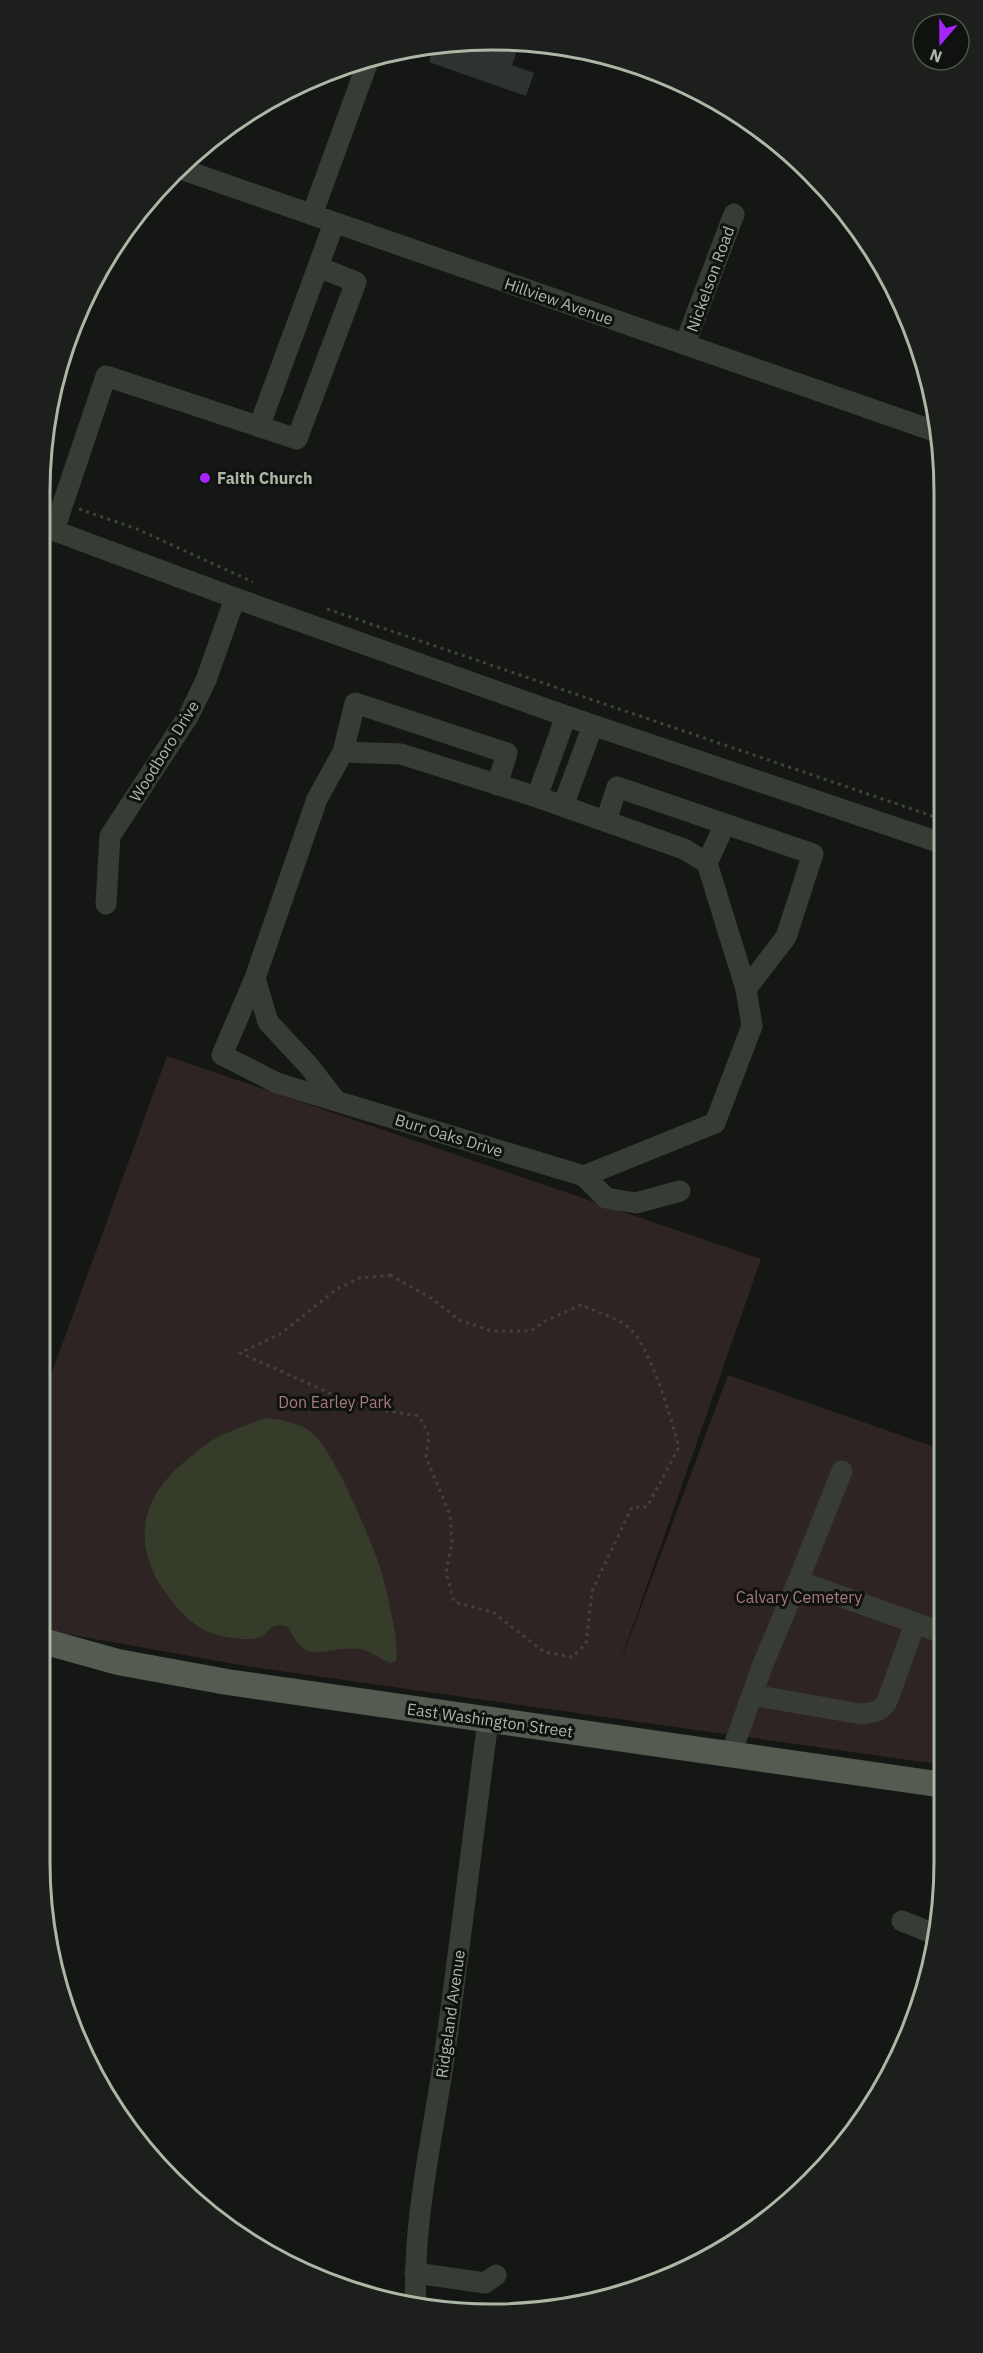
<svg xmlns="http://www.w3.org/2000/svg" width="983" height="2353" viewBox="0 0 983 2353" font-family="'IBM Plex Sans',sans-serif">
<rect width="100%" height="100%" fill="#151714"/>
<path fill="#2f2424" d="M167,1056L761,1259L616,1674L728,1375L943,1450L944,1765L252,1667L39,1629V1408Z"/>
<path fill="#353c29" d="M266,1418C281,1420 297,1422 310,1431C333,1448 367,1532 378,1561C384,1577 401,1647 396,1661L390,1663C381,1659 370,1651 360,1649C323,1645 309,1669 288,1627C268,1620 271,1635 256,1638C244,1641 223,1637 211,1633C191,1626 172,1603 161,1586C130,1536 145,1493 189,1458C196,1453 203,1446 211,1441C227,1431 248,1425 266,1418Z"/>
<path fill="#2f332f" d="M462,40L501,41L518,47L512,65L534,73L526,96L429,62L435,44L448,42L459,46Z"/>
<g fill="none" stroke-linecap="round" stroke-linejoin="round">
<path stroke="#3e433b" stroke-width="3" stroke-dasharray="3 4.5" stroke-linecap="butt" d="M79,509L137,529L253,582
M327,609L941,819
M390,1275L431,1298L459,1320L492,1331H531L547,1320L581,1305C594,1311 617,1318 628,1327C650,1344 671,1419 679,1447L647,1507H632L592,1591L586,1644L572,1657L544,1652L493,1612L454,1602L446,1572L452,1543L450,1515L426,1457L429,1435L419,1416L375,1409L341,1398L240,1353L280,1334L337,1289L360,1278Z"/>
<path stroke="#373c35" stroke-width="21" d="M178,168L940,433
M312,215L370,56
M685,344L734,214
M259,427L318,267
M39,525L235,598L566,716L941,843
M54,530L106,376L297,439L356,282L318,267L334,223
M343,752L401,754L537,797L684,849L707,863L746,989L752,1026L715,1123L584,1176L336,1101L309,1066L268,1022L255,978L317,799Z
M343,752L355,703L507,753L497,785
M537,797L566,716
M563,806L593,725
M606,821L617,787L813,854L786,937L746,989
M707,863L725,824
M106,904L110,836L189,715L206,680L235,598
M255,978L222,1055L277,1083L336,1101
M584,1176L606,1198L636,1203L680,1191
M798,1581L943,1633
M752,1695L861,1714C874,1713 883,1711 888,1699L915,1623
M731,1754L763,1664L798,1581L842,1471
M902,1921L932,1933
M415,2273L485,2283L496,2275
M416,2306C412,2225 432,2140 444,2059C460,1947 473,1834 488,1721"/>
<path stroke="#545b51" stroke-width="26" d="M39,1640L118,1662L227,1682L944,1785"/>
</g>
<circle fill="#a824ff" stroke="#10120f" stroke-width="2" cx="205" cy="478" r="6"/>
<g text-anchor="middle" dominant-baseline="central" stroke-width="6" stroke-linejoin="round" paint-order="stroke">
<g font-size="16" fill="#acb8a5" stroke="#10120f">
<text transform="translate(710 279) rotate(-70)">Nickelson Road</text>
<text transform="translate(559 301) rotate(19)">Hillview Avenue</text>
<text transform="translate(164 751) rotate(-58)">Woodboro Drive</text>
<text transform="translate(449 1135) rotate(17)">Burr Oaks Drive</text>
<text transform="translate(490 1720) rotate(8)">East Washington Street</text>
<text transform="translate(450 2014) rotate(-82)">Ridgeland Avenue</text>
</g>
<g font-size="16" font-weight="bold" fill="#acb8a5" stroke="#10120f" text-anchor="start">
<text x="217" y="478">Faith Church</text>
</g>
<g font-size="16" fill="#a57a7a" stroke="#10120f">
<text x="335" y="1402">Don Earley Park</text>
<text x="799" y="1597">Calvary Cemetery</text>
</g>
</g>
<path d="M0 0H983V2353H0ZM492 50H492A442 442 0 0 1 934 492V1862A442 442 0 0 1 492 2304H492A442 442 0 0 1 50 1862V492A442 442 0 0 1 492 50Z" fill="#1c1f1b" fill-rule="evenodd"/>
<path fill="none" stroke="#acb8a5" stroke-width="3" d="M492 50H492A442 442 0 0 1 934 492V1862A442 442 0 0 1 492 2304H492A442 442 0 0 1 50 1862V492A442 442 0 0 1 492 50Z"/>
<g transform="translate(941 42) rotate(200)"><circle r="28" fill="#10120f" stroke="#4e544b" stroke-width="1.5"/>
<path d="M0-4.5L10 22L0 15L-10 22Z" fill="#a824ff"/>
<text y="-9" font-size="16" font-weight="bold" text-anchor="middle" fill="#acb8a5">N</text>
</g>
</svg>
